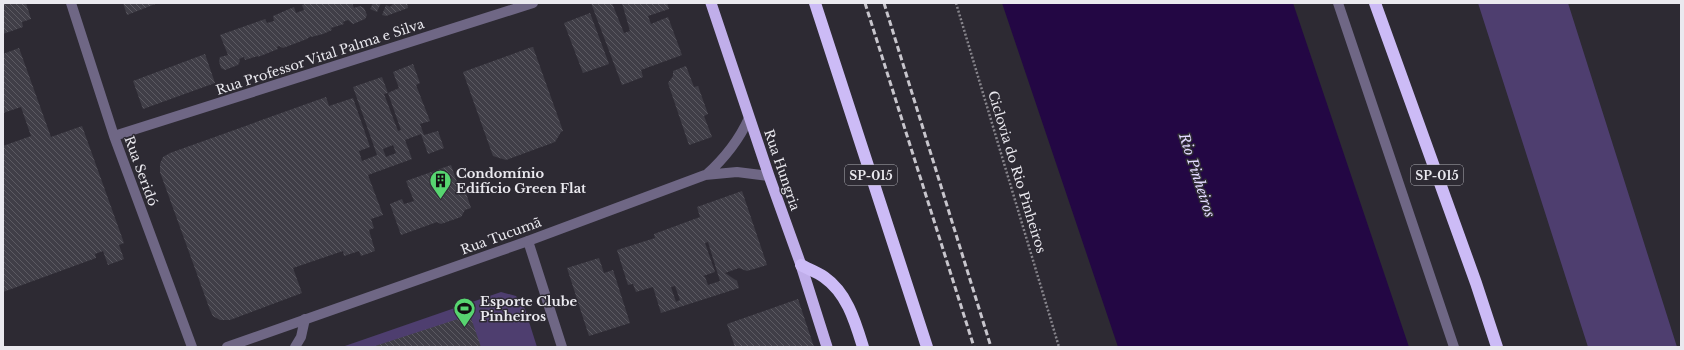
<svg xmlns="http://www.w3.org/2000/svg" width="1684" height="350" viewBox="0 0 1684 350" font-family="'Libre Baskerville',serif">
<defs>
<pattern id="building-back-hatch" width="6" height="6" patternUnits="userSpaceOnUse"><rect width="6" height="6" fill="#403e47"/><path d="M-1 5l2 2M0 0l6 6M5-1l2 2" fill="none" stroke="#5c5a62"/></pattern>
</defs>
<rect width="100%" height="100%" fill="#2d2a33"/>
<path fill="#4e3e6f" d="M1478,3H1568L1677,347H1588Z
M501,292L516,296L525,309L537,347H342Z"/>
<path fill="#230744" d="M1002,3H1293L1409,347H1118Z"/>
<path fill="url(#building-back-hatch)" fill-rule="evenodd" d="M3,3H26L31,19L22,22L23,27L3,34Z
M123,3H158L127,15Z
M307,3H352L354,8L360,6L364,8L367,15L365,19L353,24L348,20L343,22L344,24L331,28L332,30L323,34L311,37V36L307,39L283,48L279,46L277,47L278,49L258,57V56L245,60L244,57L239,59L240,61L238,65L225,70L221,68L219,61L220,57L228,55L220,35L265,19L267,23L274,21L273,16L294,7L296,13L304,10L302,5Z
M373,3H381L377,12L370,9Z
M394,3H407L408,8L386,16L382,15L386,5L390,7Z
M591,3H612L624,33L630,31L622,3H667L669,9L648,16L651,24L668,17L682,55L641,70L643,77L622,85Z
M590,13L609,64L583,73L564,23Z
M532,47H533L563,131L561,132L555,142L506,160L493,156L463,72Z
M19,48L51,137L82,126L124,243L119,245L124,259L108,265L103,251L95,254L96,258L3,292V146L31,136L21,107L3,113V54Z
M205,54L215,83L143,109L133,81Z
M413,64L420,83L416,85L430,121L420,124L424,135L438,131L444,148L428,154L421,134L405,140L412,159L368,175L383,215L371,219L374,228L369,230L375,251L361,256L359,251L344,256L343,251L293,268L302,293L230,320H220L213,316L210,310L160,172V164L163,157L170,153L326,97L329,106L353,98L370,147L359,151L362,161L377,155L353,87L382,77L388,93L384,94L398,131L401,130L388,93L399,88L393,72ZM393,145L396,153L386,157L383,149Z
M686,66L694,87L698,86L708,114L704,116L712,137L689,145L668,83L673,76V71Z
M451,165L457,182L462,181L471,208L465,210L461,217L441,224L437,222L401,235L390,204L402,199L404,204L414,201L406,181Z
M742,191L767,265L747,271L739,268L725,273L737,281L739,288L661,313L653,287L636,292L633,284L628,285L617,250L655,238L654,234L700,217L697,207ZM708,242L720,281L708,285L705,277L703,276L715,272L705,243ZM675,286L680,300L676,302L671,287Z
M599,258L604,273L613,270L630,323L589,336L567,268Z
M798,299L814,347H735L727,324Z
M470,315L481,347H372Z"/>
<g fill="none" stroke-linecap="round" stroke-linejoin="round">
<path stroke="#87858c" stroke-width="2.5" stroke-dasharray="2 2" stroke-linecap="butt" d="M956,3L1059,347"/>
<path stroke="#6f6785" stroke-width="10" d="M1338,3L1454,347
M295,347L301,337L305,319"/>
<path stroke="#6f6785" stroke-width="10" d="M71,3L114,136L192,347
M114,136L533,3
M528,241L562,347"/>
<path stroke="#6f6785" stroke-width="10" d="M706,175C725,158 739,140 749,118
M227,347L528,241L705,175L737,172L769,176"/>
<path stroke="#c0aeea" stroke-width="11" d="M711,3L769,176L801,265L827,347"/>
<path stroke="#ccbbf6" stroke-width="12" d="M815,3L927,347
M1375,3L1476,283L1497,347
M801,265C808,269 817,272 824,277C847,293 855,321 863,347"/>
<path stroke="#c8c6cd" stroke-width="3" stroke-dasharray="6 3" stroke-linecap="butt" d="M865,3L974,347
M884,3L991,347"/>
</g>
<defs>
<symbol id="building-pin" viewBox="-11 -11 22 30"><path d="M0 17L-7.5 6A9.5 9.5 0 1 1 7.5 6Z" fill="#57d570" stroke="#2d2a33"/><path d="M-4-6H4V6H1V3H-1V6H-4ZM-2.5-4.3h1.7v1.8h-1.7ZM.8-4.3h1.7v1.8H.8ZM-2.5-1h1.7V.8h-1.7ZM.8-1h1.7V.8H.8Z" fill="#111"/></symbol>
<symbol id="stadium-pin" viewBox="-11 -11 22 30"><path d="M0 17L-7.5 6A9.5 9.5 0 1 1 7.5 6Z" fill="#57d570" stroke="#2d2a33"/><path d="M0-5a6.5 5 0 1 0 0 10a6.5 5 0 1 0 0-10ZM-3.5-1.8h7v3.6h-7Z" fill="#111"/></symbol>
</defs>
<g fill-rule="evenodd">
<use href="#building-pin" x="428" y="168" width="25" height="34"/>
<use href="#stadium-pin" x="452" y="296" width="25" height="34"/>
</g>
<g text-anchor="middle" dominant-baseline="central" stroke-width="3" stroke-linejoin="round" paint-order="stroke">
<g fill="#2d2a33" stroke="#b1b0b7" stroke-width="1">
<rect x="845" y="165" width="52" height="20" rx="3"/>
<rect x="1411" y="165" width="52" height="20" rx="3"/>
</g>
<g font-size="12" font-weight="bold" fill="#eae9ef">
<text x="871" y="175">SP-015</text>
<text x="1437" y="175">SP-015</text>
</g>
<g font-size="13" fill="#eae9ef" stroke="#2d2a33">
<text transform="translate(320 57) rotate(-18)">Rua Professor Vital Palma e Silva</text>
<text transform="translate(782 170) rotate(71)">Rua Hungria</text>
<text transform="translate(141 171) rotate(70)">Rua Seridó</text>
<text transform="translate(1017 172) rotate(73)">Ciclovia do Rio Pinheiros</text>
<text transform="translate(501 236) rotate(-20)">Rua Tucumã</text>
</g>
<g font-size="13" font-weight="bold" fill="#eae9ef" stroke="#2d2a33" text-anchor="start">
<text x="456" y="173">Condomínio<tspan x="456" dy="15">Edifício Green Flat</tspan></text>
<text x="480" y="301">Esporte Clube<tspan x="480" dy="15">Pinheiros</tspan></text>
</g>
<g font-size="14" font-style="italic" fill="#e2d8ff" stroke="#2d2a33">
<text transform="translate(1197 175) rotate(72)">Rio Pinheiros</text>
</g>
</g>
<rect width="1684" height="350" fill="none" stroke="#eae9ef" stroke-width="8"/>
</svg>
